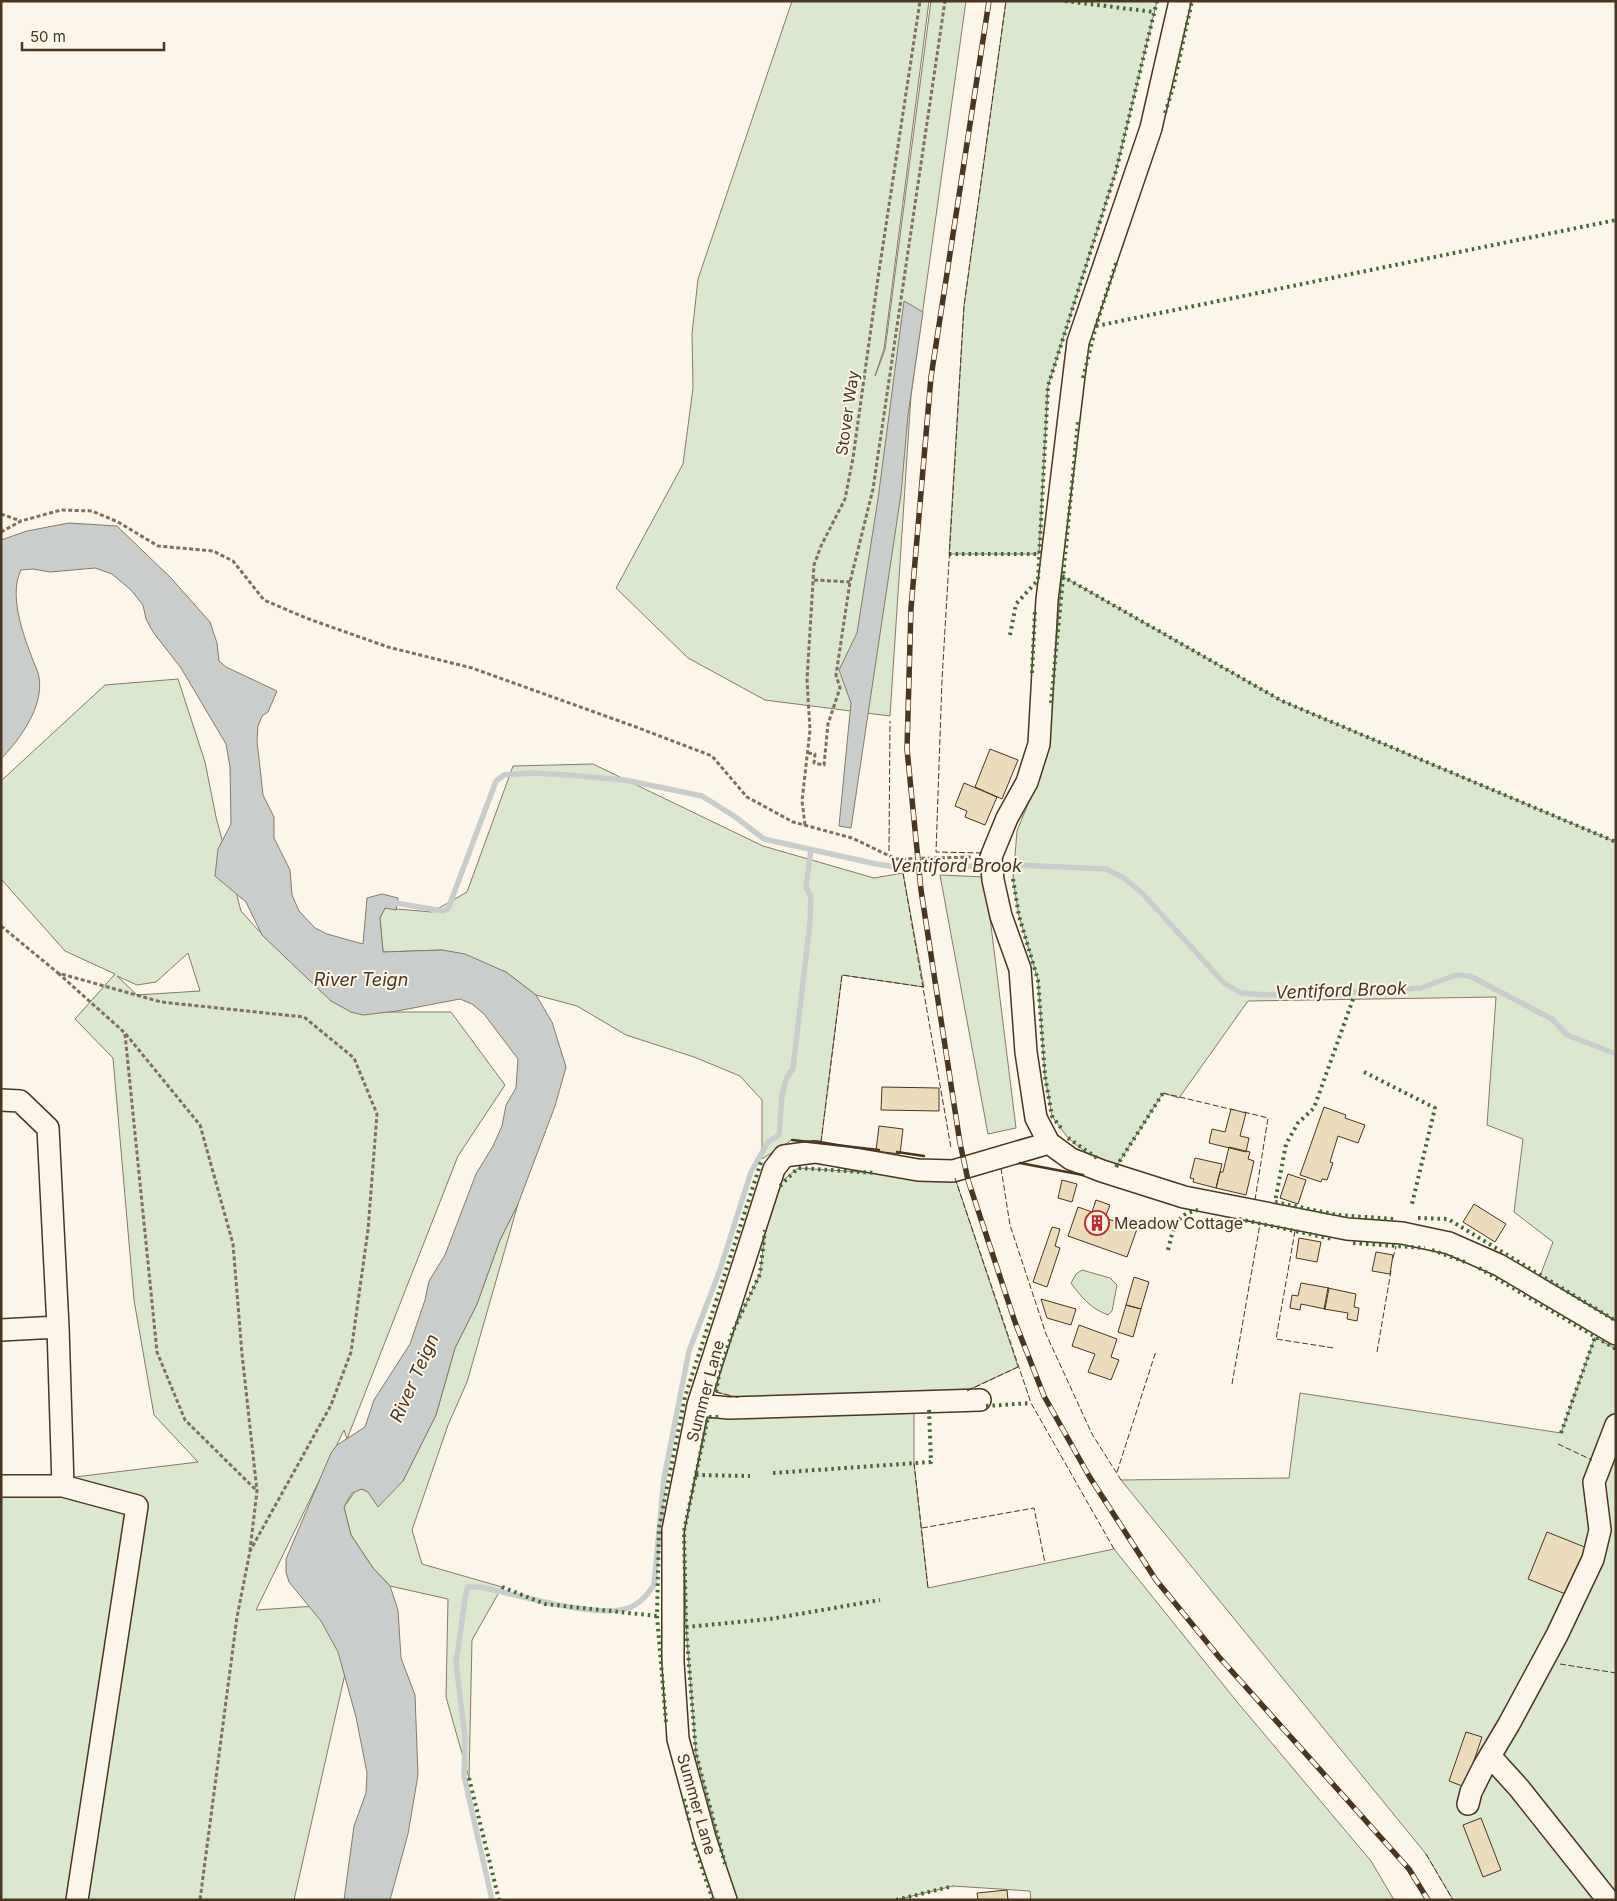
<svg xmlns="http://www.w3.org/2000/svg" width="1617" height="1901" viewBox="0 0 1617 1901" font-family="Inter,sans-serif">
<rect width="100%" height="100%" fill="#fbf6e9"/>
<path fill="#dce7d0" stroke="#887966" fill-rule="evenodd" d="M792,1H929L884,349L875,376L885,350L931,1H966L911,395L890,716L765,700L688,658L616,588L683,464L693,388L692,334L698,279Z
M1006,1H1157L1116,171L1048,386L1039,554H949L964,306Z
M1062,576L1282,701L1616,842V1321L1540,1276L1553,1242L1514,1212L1523,1139L1487,1125L1496,997L1248,1001L1179,1098L1163,1093L1116,1167L1087,1153L1068,1138L1052,1116L1045,1076L1038,980L1019,916L1013,879L1017,831L1039,777L1047,749Z
M178,679L205,762L216,817L241,911L258,930L351,1012H451L505,1085L458,1156L347,1439L344,1430L256,1610L361,1603L294,1900H1V1486L198,1462L154,1415L134,1300L113,1058L75,1019L115,974L65,951L1,879V781L105,685ZM188,953L200,991L137,995L117,976L137,985L156,982Z
M593,764L763,846L874,878L903,873L924,987L842,975L821,1142L792,1140L762,1159V1100L740,1076L694,1057L626,1035L577,1006L536,995L506,972L442,950L383,952L380,918L385,908L432,912L467,892L513,766Z
M940,875L985,877L1016,1128L988,1134Z
M798,1168L955,1178L1018,1367L959,1394L743,1399L716,1392L720,1369L733,1331L760,1274L765,1232L781,1182Z
M518,1204L467,1382L448,1425L412,1530L422,1564L502,1587L472,1640L469,1778L446,1697L448,1599L390,1586L373,1568L351,1535L344,1507L356,1490L362,1489L368,1492L403,1481L436,1415L455,1348L477,1304L500,1240Z
M1082,1270L1110,1278L1117,1285L1112,1311L1108,1315C1090,1308 1082,1298 1071,1283L1076,1274Z
M1595,1337L1616,1349V1900H1453L1426,1854L1121,1480L1289,1478L1300,1393L1561,1433Z
M914,1410V1463L928,1588L1114,1549L1238,1703L1371,1861L1394,1900H1031L1030,1891L953,1886L896,1900H734L696,1754L686,1627L684,1531L708,1417Z"/>
<path fill="#c9cecd" stroke="#887966" d="M904,301L923,312L908,415L901,494L851,828L839,826L851,703L839,670L857,633L878,499Z
M69,523L117,526L171,578L210,622L217,643L219,661L226,667L277,691L268,712L262,716L258,726L257,741L263,795L274,817V838L290,870L292,895L299,911L315,928L327,934L363,944L367,898L382,894L398,898L396,910L385,908L380,918L383,952L442,950L465,954L506,972L536,995L552,1022L566,1067L555,1106L518,1204L500,1240L477,1304L455,1348L436,1415L403,1481L378,1507L368,1492L362,1489L352,1493L344,1507L351,1535L373,1568L390,1586L398,1610L401,1658L415,1695L418,1775L408,1834L390,1900H344L354,1826L366,1793L367,1773L356,1717L338,1652L321,1621L289,1582L286,1572V1559L331,1453L337,1445L365,1427L374,1400L410,1344L425,1300L429,1281L445,1255L476,1174L493,1146L502,1126L506,1105L516,1088L518,1059L484,1014L472,1004L460,999L397,1011L363,1015L351,1012L331,1001L262,935L246,902L215,876L218,849L231,824L230,767L226,744L181,668L153,632L146,619L143,605L131,590L112,574L95,568L50,572L33,569L21,570C9,594 22,631 31,655C33,662 38,670 39,677C44,707 20,739 1,759V540L27,531Z"/>
<g fill="none" stroke-linecap="round" stroke-linejoin="round">
<path stroke="#c9cecd" stroke-width="5.5" d="M390,902L443,911L448,909L496,781L504,775L532,773L568,775L625,780L702,796L734,816L764,839L876,864L905,868L1018,865L1106,869L1124,878L1142,893L1224,983L1241,993L1267,995L1342,993L1421,988L1456,975L1470,976L1552,1019L1567,1035L1616,1054
M492,1900L464,1776L465,1737L456,1663L466,1592L468,1587H480C516,1594 595,1619 628,1608C640,1604 647,1595 654,1585L664,1478L689,1351L720,1270L751,1172L768,1142L779,1135C782,1115 778,1085 793,1069L810,921L811,897L806,887L811,849"/>
</g>
<path fill="#ecdcbc" stroke="#4a3520" d="M990,749L1018,760L1002,799L975,787Z
M964,783L997,797L985,825L965,817L967,811L955,806Z
M882,1087L939,1088V1111L881,1110Z
M1324,1107L1346,1115L1345,1118L1365,1125L1358,1143L1338,1136L1330,1162L1333,1163L1327,1180L1322,1179L1321,1182L1300,1175Z
M1231,1109L1246,1113L1240,1136L1249,1138L1246,1152L1209,1143L1212,1129L1225,1132Z
M879,1126L903,1129L900,1154L876,1151Z
M1229,1147L1250,1152L1248,1159L1254,1161L1246,1195L1216,1188L1220,1172H1223Z
M1195,1158L1222,1164L1216,1188L1193,1182L1194,1179L1190,1178Z
M1288,1174L1306,1180L1298,1204L1280,1198Z
M1062,1180L1077,1184L1072,1202L1058,1198Z
M1096,1200L1110,1205L1105,1218L1137,1229L1127,1257L1068,1236L1078,1207L1092,1212Z
M1474,1204L1506,1224L1495,1242L1463,1222Z
M1052,1227L1060,1229L1055,1246L1060,1248L1047,1287L1033,1282Z
M1299,1238L1321,1242L1317,1262L1296,1258Z
M1376,1252L1393,1255L1390,1274L1372,1271Z
M1134,1277L1149,1282L1141,1309L1126,1305Z
M1301,1283L1329,1288L1325,1309L1301,1304L1300,1310L1290,1308L1292,1295L1298,1296Z
M1328,1288L1356,1294L1354,1307L1359,1308L1357,1321L1347,1319L1348,1313L1324,1309Z
M1041,1299L1076,1309L1071,1325L1047,1318Z
M1126,1305L1141,1309L1133,1337L1118,1332Z
M1079,1325L1117,1339L1111,1357L1119,1360L1111,1380L1088,1372L1095,1354L1072,1346Z
M1547,1532L1587,1548L1568,1595L1528,1579Z
M1466,1732L1482,1737L1465,1787L1449,1781Z
M1481,1818L1501,1870L1483,1877L1463,1825Z
M1007,1890L1008,1900H978L977,1893Z"/>
<g fill="none" stroke-linecap="round" stroke-linejoin="round">
<defs>
<path id="minor" d="M1180,1L1151,128L1078,342L1047,600L1039,744L1027,782L1007,818L991,857L993,880L1001,916L1020,969L1026,1052L1036,1118L1049,1143L1071,1159L1102,1171L1184,1197L1347,1229L1402,1233L1449,1243L1499,1265L1616,1334
M1,1100L20,1101L48,1128L58,1327L1,1330
M698,1405L729,1408L980,1400
M1,1486H63L58,1327
M63,1486L137,1506L77,1900
M1490,1756L1519,1788L1608,1900
M1468,1804L1471,1792L1484,1766L1509,1724L1557,1635L1593,1559L1600,1530L1594,1482L1616,1425
M726,1900L705,1838L678,1739L673,1662V1530L698,1405L774,1169L784,1156L815,1152L918,1170L953,1171L1049,1143"/>
</defs>
<use href="#minor" stroke="#4a3520" stroke-width="24"/>
<path stroke="#7f6f5c" stroke-width="3" stroke-dasharray="4 2.5" stroke-linecap="butt" d="M1,514L21,521
M1,532L21,521L61,510L92,511L118,522L158,546L213,551L233,561L264,600L306,618L388,647L472,668L636,727L712,756L747,797L793,822L852,838L896,859L973,857
M814,580L850,582
M808,753L815,754L814,763L824,765L828,724L840,688L836,675L850,582L873,489L945,1
M805,825L802,801L810,730L807,680L814,565L821,546L845,499L853,458L878,278L920,1
M1,926L58,973L161,1002L304,1017L354,1058L377,1114L368,1230L351,1352L331,1405L250,1551L237,1617L200,1900
M58,973L125,1033L200,1125L233,1244L242,1354L257,1491L250,1550
M125,1034L157,1352L185,1420L256,1490"/>
<use href="#minor" stroke="#fbf6e9" stroke-width="21"/>
<defs>
<path id="rail" d="M989,1L931,377L911,608L907,749L921,890L960,1143L968,1180L1015,1322L1044,1396L1089,1476L1156,1580L1219,1657L1409,1869L1428,1900"/>
</defs>
<use href="#rail" stroke="#4a3520" stroke-width="5.5"/>
<use href="#rail" stroke="#fbf6e9" stroke-width="4" stroke-dasharray="11" stroke-linecap="butt"/>
<path stroke="#436837" stroke-width="4" stroke-dasharray="2.5 4" stroke-linecap="butt" d="M1065,1L1154,12
M1165,113L1173,88L1192,1
M1096,326L1616,220
M1083,378L1096,326L1117,260
M949,554H1039
M1062,576L1282,701L1616,842
M1010,635L1016,604L1038,580L1048,386L1116,171L1157,1
M1032,673L1035,610
M1051,703L1078,421
M1013,879L1019,916L1038,980L1045,1076L1052,1116L1061,1128
M1353,999L1314,1108L1298,1123L1286,1144L1275,1202L1338,1215L1394,1219
M1364,1072L1435,1108L1412,1204
M1068,1138L1097,1158
M1116,1167L1163,1093
M780,1186L798,1168L876,1173
M1418,1218L1448,1219L1616,1321
M1239,1219L1332,1239
M1353,1243L1425,1248
M1168,1250C1173,1230 1175,1214 1198,1210
M1432,1250L1468,1263
M1479,1268L1616,1349
M716,1392L720,1369L733,1331L760,1274L765,1230
M986,1406L1031,1403
M718,1417H708L684,1531L686,1627L696,1754L725,1864
M1561,1433L1595,1337
M773,1473L931,1462L929,1409
M696,1475L750,1476
M502,1587L545,1604L657,1616
M686,1627L770,1619L880,1600
M666,1722L657,1616L659,1528L685,1397L762,1159
M469,1778L499,1900
M684,1799L690,1824
M693,1842L713,1900
M896,1900L953,1886"/>
<path stroke="#4a3520" stroke-width="1" stroke-dasharray="6 2.5" stroke-linecap="butt" d="M889,851L890,721
M982,853L936,852L942,680L964,306L1006,1
M903,873L951,1148
M1163,1093L1234,1110
M1244,1112L1268,1118L1255,1200
M821,1142L842,975L924,987
M1001,1168L1010,1225L1046,1334L1092,1434L1121,1480
M955,1178L1031,1403L1114,1549
M1295,1231L1276,1339L1334,1348
M1393,1258L1396,1246
M1377,1352L1391,1271
M1232,1384L1260,1224
M967,1391L1018,1367
M716,1392L740,1398
M1558,1444L1592,1460
M914,1463L928,1588
M1117,1472L1156,1351
M922,1528L1034,1508L1045,1563
M1560,1664L1616,1673
M1426,1854L1453,1900"/>
<path stroke="#4a3520" stroke-width="2.5" d="M792,1140L879,1150
M897,1152L924,1156
M1020,1163L1083,1175"/>
</g>
<defs>
<symbol id="building-ring" viewBox="-11 -11 22 22"><circle r="9.5" fill="#fbf6e9" stroke="#c62828" stroke-width="1.5"/><path d="M-4-6H4V6H1V3H-1V6H-4ZM-2.5-4.3h1.7v1.8h-1.7ZM.8-4.3h1.7v1.8H.8ZM-2.5-1h1.7V.8h-1.7ZM.8-1h1.7V.8H.8Z" fill="#c62828"/></symbol>
</defs>
<g fill-rule="evenodd">
<use href="#building-ring" x="1083" y="1209" width="28" height="28"/>
</g>
<g text-anchor="middle" dominant-baseline="central" stroke-width="4" stroke-linejoin="round" paint-order="stroke">
<g font-size="16" fill="#4a3520" stroke="#fbf6e9">
<text transform="translate(847 413) rotate(-82)">Stover Way</text>
<text transform="translate(705 1391) rotate(-75)">Summer Lane</text>
<text transform="translate(697 1804) rotate(74)">Summer Lane</text>
</g>
<g font-size="16" fill="#4a3520" stroke="#fbf6e9" text-anchor="start">
<text x="1114" y="1223">Meadow Cottage</text>
</g>
<g font-size="18" font-style="italic" fill="#4a3520" stroke="#fbf6e9">
<text x="956" y="865">Ventiford Brook</text>
<text x="361" y="979">River Teign</text>
<text transform="translate(1341 990) rotate(-2)">Ventiford Brook</text>
<text transform="translate(414 1378) rotate(-66)">River Teign</text>
</g>
</g>
<rect width="1617" height="1901" fill="none" stroke="#4a3520" stroke-width="5"/>
<path d="M22 42v8h142v-8" fill="none" stroke="#4a3520" stroke-width="2.5"/>
<text x="30" y="42" font-size="15" fill="#4a3520" stroke="#fbf6e9" stroke-width="4" paint-order="stroke">50 m</text>
</svg>
